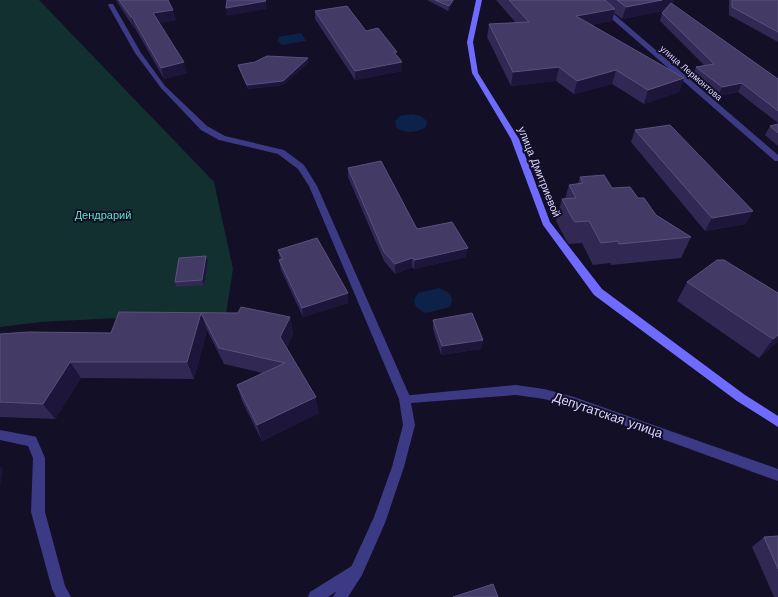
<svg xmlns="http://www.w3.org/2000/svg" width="778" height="597" viewBox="0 0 778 597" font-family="'Work Sans',sans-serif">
<rect width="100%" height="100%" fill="#130f26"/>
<path fill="#12302f" d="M0,0H39L214,182L233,269L225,320L119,318L41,322L0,327Z"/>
<path fill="#0c2248" d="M301,33L306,41L282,45L277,40H279L278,37Z
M411,114L421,116L427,121L426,127C417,133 405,134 396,127L395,121L400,116Z
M439,288C450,293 455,295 450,307L426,313C416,308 410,304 418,293Z"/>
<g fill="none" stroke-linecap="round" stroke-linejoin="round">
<path fill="#3d3a85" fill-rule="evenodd" d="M109,4H113L141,53L165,86L207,126L225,136L284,150L304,165L317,186L411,399L409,402L405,404L401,402L399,399L309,186L298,169L278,154L219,140L201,130L161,88L135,53L108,5Z
M0,430L32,436L36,437L45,458V512L65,586L71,597H56L52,589L31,512L33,458L28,446L0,440Z
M355,564L360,566L362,571L360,576L328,597H308L310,592Z"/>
<path fill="#3d3a85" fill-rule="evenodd" d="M590,0H597L601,3L778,155V161H775Z
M516,385L544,389L574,397L778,469V481L574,407L544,399L516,395L411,403L415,425L404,467L385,523L362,575L348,597H333L352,565L374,517L392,467L403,425L399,399L401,396Z"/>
<path fill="#6f6bff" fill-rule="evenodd" d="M476,0H482L473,42L478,73L519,139L550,222L602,289L745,395L778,416V427L737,401L594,295L543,225L511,139L472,73L467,42Z"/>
</g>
<path fill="#312854" d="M116,0H168L176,20L159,23L187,73L164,79L135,28H134Z
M427,0H455L448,11Z
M496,0H674L672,4L778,79V123L738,92L718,96L693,75L696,67L704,65L660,21L662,13L663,11L622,19L614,13L612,21L591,25L684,78L679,92L644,104L612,84L574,94L556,81L511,86L487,37L489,24L516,23Z
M729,0H778V42L729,15Z
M315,11L397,56L402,71L355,80L315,19Z
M309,62L283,85L248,89L239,69L238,65Z
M778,124V146L765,135L770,126Z
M635,130L746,224L705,231L631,142Z
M348,168L417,229L466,257L414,269L412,267L395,274L384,261L348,177Z
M580,177L612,188L638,198L656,215L691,237L681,258L611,265L610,263L593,265L582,243L569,244L566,240L556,221L562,199H565L569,185L578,184Z
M278,250L348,303L303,317L281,270L279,260H280Z
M208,261L204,285L176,287L175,282Z
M687,282L778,341L759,358L677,301Z
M119,312L290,317L293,334L287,347L319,413L262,441L242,401L237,385L262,373L224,364L207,330L194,379L81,378L55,419L0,417V334L111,333Z
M433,320L483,340L481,349L441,355L433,329Z
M778,536V597H774L752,547L764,537Z"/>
<path fill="#1d163a" d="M453,0H455L448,11L449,6Z
M662,0H674L670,10L622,19L626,7Z
M266,1L267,9L227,16L226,8Z
M615,9L612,21L573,28L576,16Z
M173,10L176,20L156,24L153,13Z
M131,17H132L135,28H134Z
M308,58L309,62L283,85L248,89L247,85Z
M184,62L187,73L164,79L161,68Z
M402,62V71L355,80V71Z
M559,67L556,81L511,86L513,72Z
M616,70L612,84L574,94L577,81Z
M684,78L679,92L644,104L648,90Z
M742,83L738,92L718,96L722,87Z
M753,211L746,224L705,231L712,218Z
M468,248L466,257L414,269L415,260Z
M206,256L208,261L204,285L202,280Z
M412,258V267L395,274V264Z
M348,293V303L303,317L302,308Z
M201,313L207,330L194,379L187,362Z
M290,317L293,334L284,353L280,337Z
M778,335V341L759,358L773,339Z
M483,340L481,349L441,355L442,346Z
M70,362L81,378L55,419L43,404Z
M316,397L319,413L262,441L257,425Z
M0,466L3,469L0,486Z"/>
<path fill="#433a66" stroke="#5a527e" d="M119,0H168L173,10L153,13L184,62L161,68L132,17H131Z
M227,0H265L266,1L226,8Z
M435,0H453L449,6Z
M509,0H605L615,9L576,16L684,78L648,90L616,70L577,81L559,67L513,72L489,24L529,22Z
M617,0H662L626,7Z
M732,0H778V32L732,7Z
M671,3L778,79V111L742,83L722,87L696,67L714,64L662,13Z
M347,6L366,31L378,28L397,52H394L402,62L355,71L315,11Z
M267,56L308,58L283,81L247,85L238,65L255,62Z
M778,124V133L770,126Z
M670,125L753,211L712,218L635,130Z
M381,161L417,229L452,222L468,248L415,260L412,258L395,264L384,252L348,168Z
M604,175L612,188L630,187L638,198H644L656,215L691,237L619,244L618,241L601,243L589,221L575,222L572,218L562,199L576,198L569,185L583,183L580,177Z
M317,238L348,293L302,308L279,260L283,259L278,250Z
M206,256L202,280L175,282L179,258Z
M717,260H724L778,293V335L773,339L687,282Z
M241,307L290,317L280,337L316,397L257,425L237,385L285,363L219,348L201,313L187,362H70L43,404L0,402V334L29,332L111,333L119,312L238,313Z
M472,313L483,340L442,346L433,320Z
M778,536V569L764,537Z
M493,584L498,597H453Z"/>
<g text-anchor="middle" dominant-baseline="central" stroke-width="4" stroke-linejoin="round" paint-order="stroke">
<g font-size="9" fill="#d9d4ff" stroke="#130f26">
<text transform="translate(691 73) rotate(41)">улица Лермонтова</text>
</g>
<g font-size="11" fill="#d9d4ff" stroke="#130f26">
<text transform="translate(539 172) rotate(68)">улица Дмитриевой</text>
</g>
<g font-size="11" fill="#5fe0c0" stroke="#130f26">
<text x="103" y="215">Дендрарий</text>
</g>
<g font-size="13" fill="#d9d4ff" stroke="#130f26">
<text transform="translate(608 415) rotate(19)">Депутатская улица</text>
</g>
</g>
</svg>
